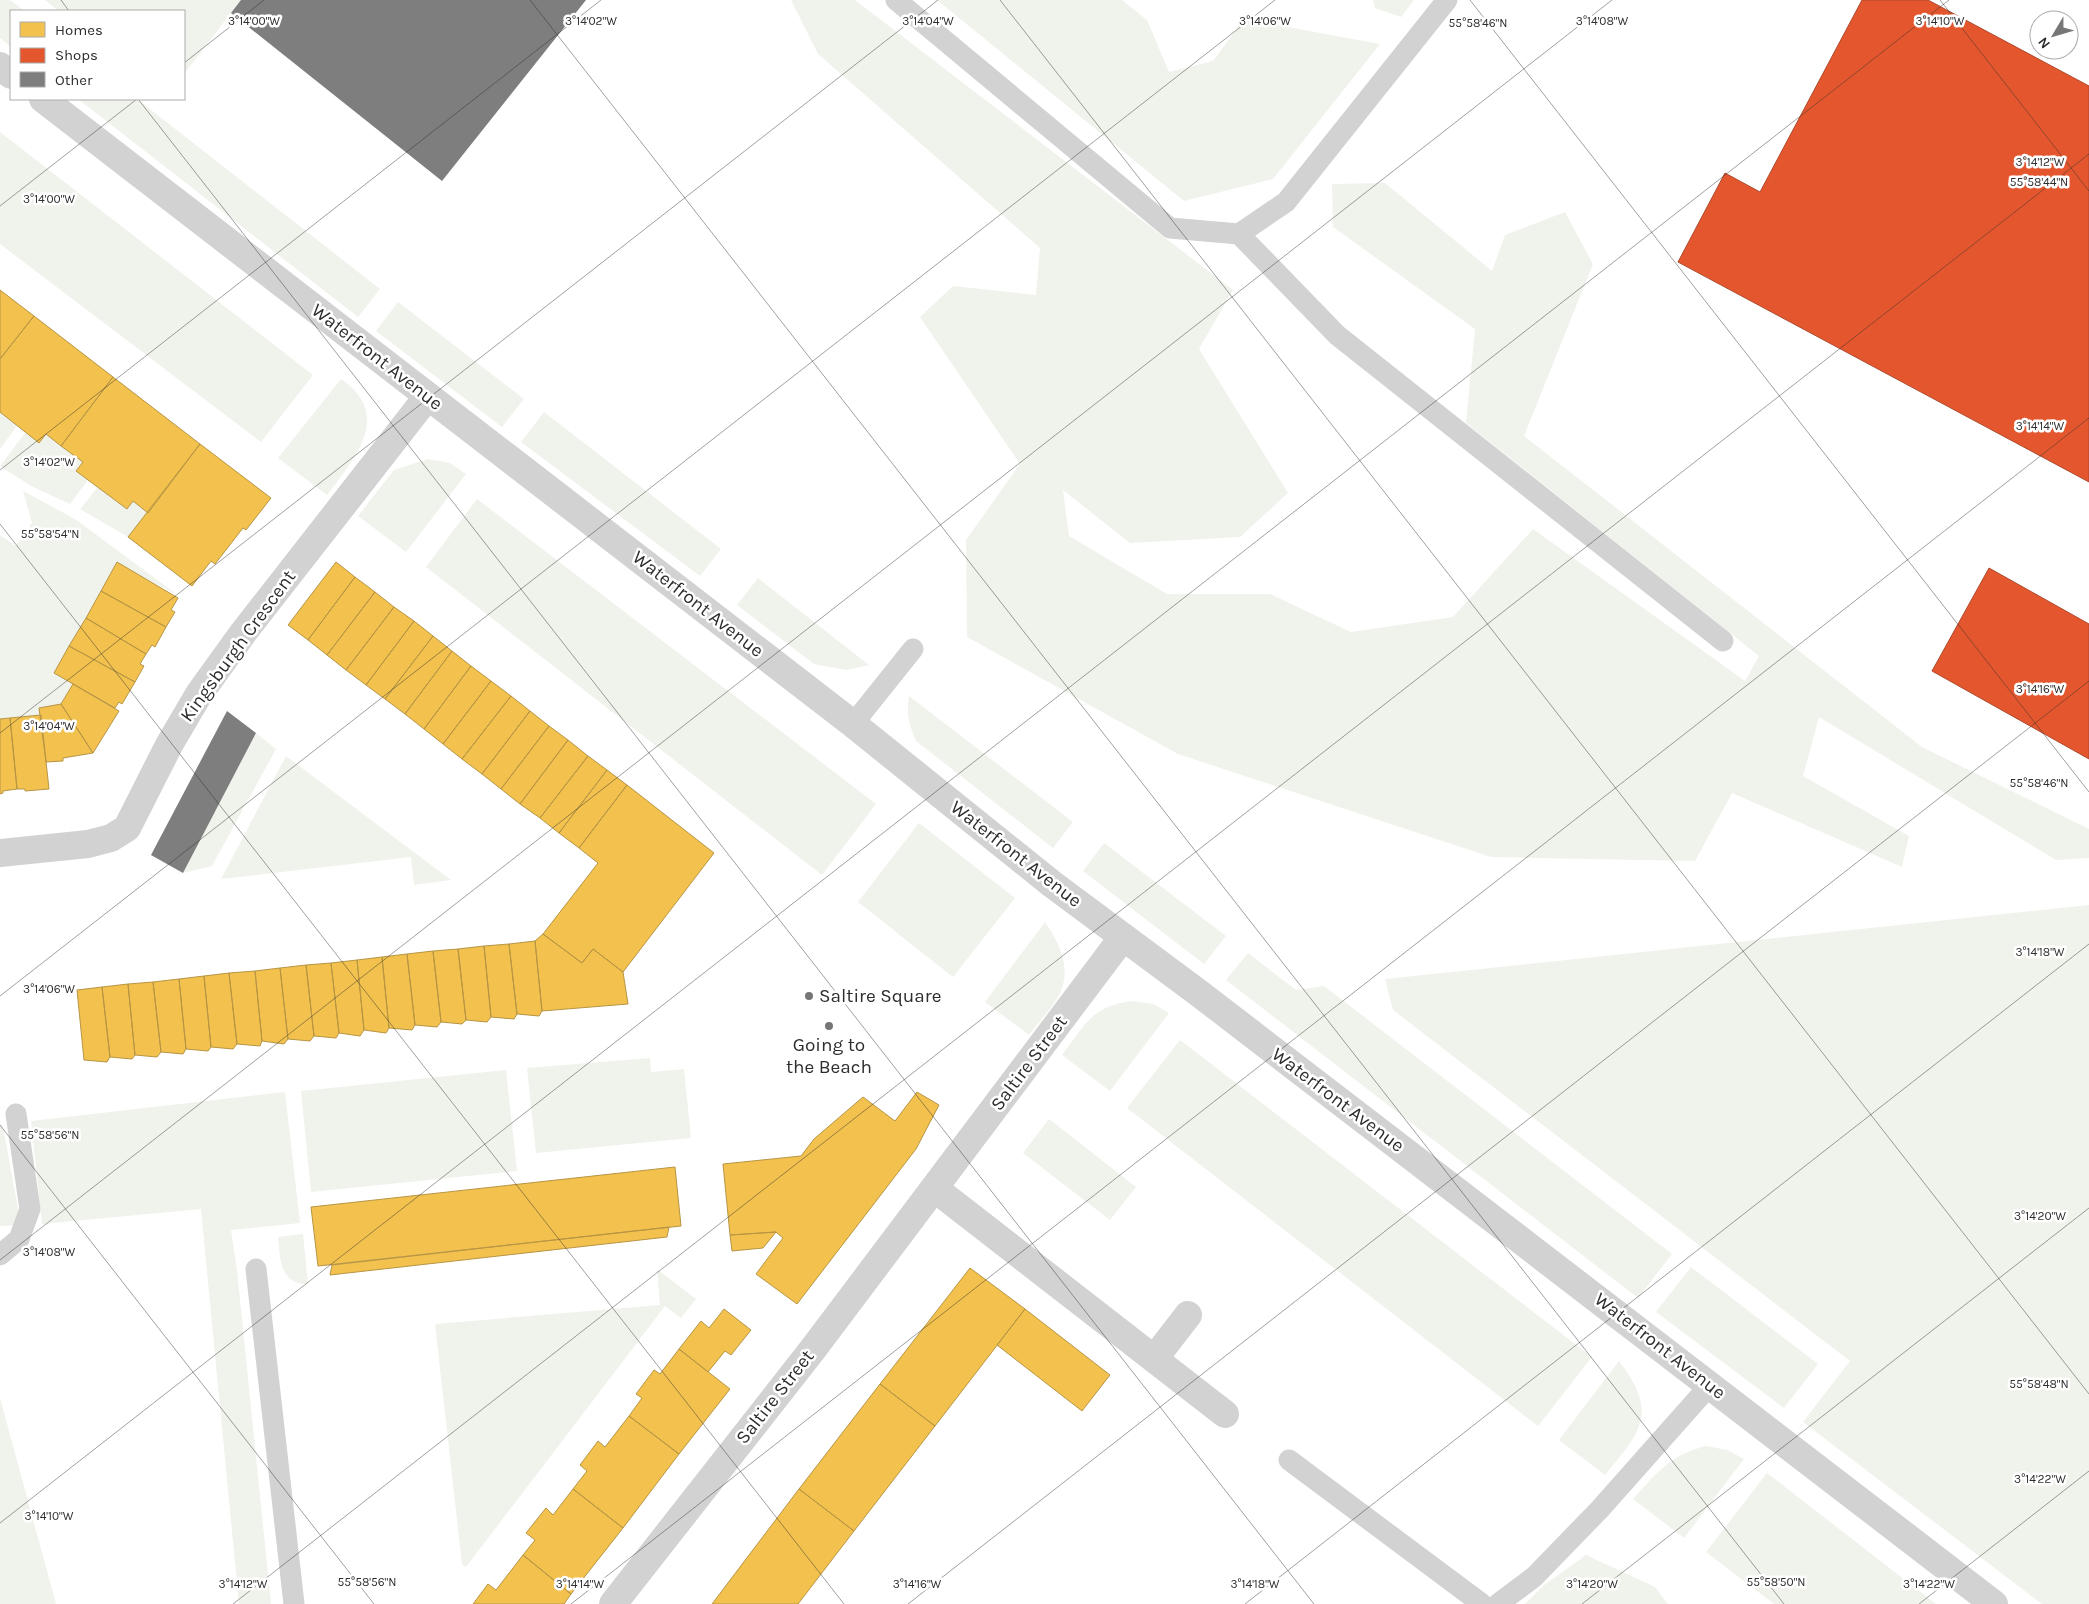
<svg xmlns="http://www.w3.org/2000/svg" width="2089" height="1604" viewBox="0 0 2089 1604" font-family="Karla,sans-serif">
<rect width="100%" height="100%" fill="#fff"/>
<path fill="#f0f3eb" d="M0,0H10L25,11H11V47L0,38Z
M45,0H241L184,74V11H59Z
M791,0H855L1233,290L1199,349L1288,493L1240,537L1130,543L1063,490L1069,536L1167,594H1270L1351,632L1453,617L1533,529L1745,681L1759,656L1466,423L1475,329L1333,227L1332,184L1385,183L1492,271L1505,235L1565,212L1593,264L1524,436L1922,747L2089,829V858L2056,860L1819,717L1803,776L1909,836L1902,867L1732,793L1695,861L1491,857L1178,754L967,637L966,540L1020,464L920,317L953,286L1036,295L1040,248L818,54Z
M937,0H1122L1147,20L1169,72L1213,61L1244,19L1380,44L1273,179L1184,201Z
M1373,0H1414L1401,17L1375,8Z
M78,99H137L380,289L358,317Z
M0,132L313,375L261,442L0,244Z
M398,302L524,399L502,427L376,331Z
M341,379C394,415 354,459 327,495L278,458Z
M0,412L17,426L0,449Z
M544,412L721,549L700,576L521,442Z
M25,433L39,443L46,434L83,462L76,471L88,480L70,504L31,486L0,466Z
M428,459L450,463L466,474L406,552L358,516L394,470Z
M98,487L127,509L133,501L148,513L128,537L80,509Z
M23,491L75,519L179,596L117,563L54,673L73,684L61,704L40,708L41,715L0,719V535L16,546L32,523Z
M477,499L876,804L822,875L426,567Z
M758,578L869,665L846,670L814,664L737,605Z
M909,696L1073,822L1053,848L916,741C909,725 906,713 909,696Z
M256,733L276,749L212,866L183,873Z
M286,756L451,880L414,885L411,857L221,879Z
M919,823L1015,898L953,977L858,902Z
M1104,843L1226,936L1204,964L1083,871Z
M2089,905V1604H2042L1803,1422L1850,1361L1393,1010L1385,979Z
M1045,922C1059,942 1071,967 1061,991C1055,1005 1038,1023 1029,1035L985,1002Z
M1248,953L1296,990L1324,986L1672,1254L1638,1298L1226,980Z
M1133,1001L1153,1004L1169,1013L1110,1091L1062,1055C1086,1024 1091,1006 1133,1001Z
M1180,1040L1592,1357L1538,1426L1127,1108Z
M650,1058L651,1072L684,1069L691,1138L536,1153L527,1068Z
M506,1070L517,1171L311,1192L301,1091Z
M285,1092L300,1223L231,1230L237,1270L271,1604H239L201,1209L42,1224L31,1121Z
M1049,1119L1136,1187L1110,1220L1023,1153Z
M2,1124L4,1132L21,1225L0,1226V1125Z
M303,1234L308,1284C280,1285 280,1258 278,1237Z
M1691,1267L1818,1364L1784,1408L1656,1312Z
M657,1269L696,1299L681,1318L665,1306L466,1567L462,1564L435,1324L660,1305Z
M1619,1361C1659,1413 1641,1431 1605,1475L1559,1440Z
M0,1398L56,1604H0Z
M1706,1446L1727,1450L1744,1459L1684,1538L1633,1499C1658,1472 1670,1455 1706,1446Z
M1767,1473L1936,1604H1774L1706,1552Z
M1586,1555L1655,1587L1668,1604H1525L1543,1586Z"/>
<path fill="#f2c14e" stroke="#b79544" d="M0,290L34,316L0,359Z
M34,316L113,377L61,446L46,434L39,443L0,412V359Z
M113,377L200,444L148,513L133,501L127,509L76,471L83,462L61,446Z
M200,444L271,498L246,530L243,528L215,564L211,561L192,586L128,537Z
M117,562L178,598L171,610L175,612L166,627L101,591Z
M336,562L355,577L308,640L288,625Z
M355,577L375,592L327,655L308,640Z
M101,591L166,627L155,647L152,645L146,654L86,618Z
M375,592L394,607L346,670L327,655Z
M394,607L414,621L366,685L346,670Z
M86,618L146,654L140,664L144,666L135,682L69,646Z
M414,621L433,636L385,699L366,685Z
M433,636L452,651L405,714L385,699Z
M69,646L135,682L122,704L119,702L115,708L54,673Z
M452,651L471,666L424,729L405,714Z
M471,666L491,681L443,744L424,729Z
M491,681L511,696L462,759L443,744Z
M73,684L119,711L93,753L61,704Z
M511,696L530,711L482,774L462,759Z
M61,704L93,753L63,758V761L46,762L39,708Z
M530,711L549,726L501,789L482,774Z
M41,715L49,789L25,791V789H17L10,718Z
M10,718L17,789L3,791V793L0,794V719Z
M549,726L568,740L520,804L501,789Z
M568,740L588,756L540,818L520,804Z
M588,756L607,770L559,833L540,818Z
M607,770L627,785L579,848L559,833Z
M627,785L714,853L623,972L593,949L582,963L543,934L598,863L579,848Z
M543,934L582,963L593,949L623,972L628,1004L542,1011L535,941Z
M535,941L542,1011L539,1016L517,1014L509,944Z
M509,944L517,1014L514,1019L491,1017L484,946Z
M484,946L491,1017L487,1022L466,1020L458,949Z
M458,949L466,1020L462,1024L441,1022L433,951Z
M433,951L441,1022L437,1027L415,1025L407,954Z
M407,954L415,1025L412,1030L389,1028L382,957Z
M382,957L389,1028L386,1033L364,1030L357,960Z
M357,960L364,1030L360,1036L339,1033L331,963Z
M331,963L339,1033L336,1038L314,1036L306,965Z
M306,965L314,1036L310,1041L288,1039L280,968Z
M280,968L288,1039L284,1044L262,1041L255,971Z
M255,971L262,1041L260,1046L237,1044L229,973Z
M229,973L237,1044L233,1049L211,1047L204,976Z
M204,976L211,1047L208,1051L186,1049L179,979Z
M179,979L186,1049L183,1054L161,1052L153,982Z
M153,982L161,1052L157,1057L135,1055L128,984Z
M128,984L135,1055L132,1059L110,1057L102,987Z
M102,987L110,1057L107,1062L84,1060L77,990Z
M917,1092L939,1105L916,1149L797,1304L756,1274L783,1238L776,1232L730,1235L723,1164L801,1156L814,1139L863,1097L895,1121Z
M675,1167L681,1226L318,1266L311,1207Z
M669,1227L667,1237L330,1275L332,1265Z
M776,1232L763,1248L732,1251L730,1235Z
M970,1268L1025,1309L935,1426L880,1384Z
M724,1309L751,1330L731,1355L725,1351L708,1372L679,1349L701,1321L709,1328Z
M1025,1309L1110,1375L1082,1411L997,1345Z
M679,1349L730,1389L679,1454L629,1416L642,1398L636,1394L654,1370L660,1374Z
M880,1384L935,1426L854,1531L799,1489Z
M629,1416L679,1454L623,1528L573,1489L587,1471L580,1465L598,1441L605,1447Z
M573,1489L623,1528L571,1594L523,1555L535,1540L526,1533L546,1508L553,1515Z
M799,1489L854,1531L798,1604H712Z
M523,1555L571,1594L564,1604H473L488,1584L496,1590Z"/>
<path fill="#e4572e" stroke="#ad4a2e" d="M1862,0H1928L2089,86V482L1678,262L1725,173L1760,192Z
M1989,568L2089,624V759L1932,671Z"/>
<path fill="#7e7e7e" d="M241,0H586L442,181L231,13Z
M227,711L256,733L183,873L151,855Z"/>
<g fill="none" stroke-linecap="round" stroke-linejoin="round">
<path stroke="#d2d2d2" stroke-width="21" d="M896,0L1170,228L1239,234L1286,202L1447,0
M1239,234L1337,335L1723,641
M853,724L913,649
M0,1255L19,1239L30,1209L16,1114
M256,1269L294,1604
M1289,1460L1482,1604
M1498,1604L1534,1577L1600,1509L1710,1385"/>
<path stroke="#d2d2d2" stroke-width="28" d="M0,66L11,75
M43,99L853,724L1052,884L1200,994L1994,1604
M0,853L88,844L111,838L127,828L169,745L199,694L243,633L428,396
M934,1188L1225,1414
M1154,1359L1188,1315
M613,1604L813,1349L1123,937"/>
</g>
<path fill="none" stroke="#2d2d2d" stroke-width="1" stroke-opacity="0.45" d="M61,0L69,11M530,0L1784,1604M1000,0L2089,1394M1470,0L2089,792M1940,0L2089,191M184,63L264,0M138,99L1314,1604M0,206L137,99M0,470L601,0M0,524L844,1604M0,733L938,0M0,996L1275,0M0,1125L374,1604M0,1260L1612,0M0,1523L1949,0M233,1604L2089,154M571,1604L2089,418M908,1604L2089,681M1245,1604L2089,944M1582,1604L2089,1208M1919,1604L2089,1471"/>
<g fill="#767676" stroke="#fff" stroke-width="2">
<circle cx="809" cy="996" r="5"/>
<circle cx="829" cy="1026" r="5"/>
</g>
<g text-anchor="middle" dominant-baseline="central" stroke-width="5" stroke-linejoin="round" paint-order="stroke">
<g font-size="19" fill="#2d2d2d" stroke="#fff">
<text transform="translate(377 357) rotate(38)">Waterfront Avenue</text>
<text transform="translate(698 604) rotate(38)">Waterfront Avenue</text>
<text transform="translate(238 646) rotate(-54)">Kingsburgh Crescent</text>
<text transform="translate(1016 854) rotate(38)">Waterfront Avenue</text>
<text transform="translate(1029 1063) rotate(-53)">Saltire Street</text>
<text transform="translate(1338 1100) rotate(37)">Waterfront Avenue</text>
<text transform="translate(1660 1346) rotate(38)">Waterfront Avenue</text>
<text transform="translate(775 1397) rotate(-52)">Saltire Street</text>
</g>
<g font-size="19" fill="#2d2d2d" stroke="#fff" text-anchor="start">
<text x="819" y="996">Saltire Square</text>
<text x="829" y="1045" text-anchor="middle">Going to<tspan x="829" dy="22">the Beach</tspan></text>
</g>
</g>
<g font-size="12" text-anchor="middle" fill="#2d2d2d" stroke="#fff" stroke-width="5" stroke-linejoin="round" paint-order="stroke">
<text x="254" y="25">3°14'00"W</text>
<text x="591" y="25">3°14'02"W</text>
<text x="928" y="25">3°14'04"W</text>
<text x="1602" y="25">3°14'08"W</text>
<text x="1940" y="25">3°14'10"W</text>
<text x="1265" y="25">3°14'06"W</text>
<text x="1478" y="27">55°58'46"N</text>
<text x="2040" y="166">3°14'12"W</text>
<text x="2039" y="186">55°58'44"N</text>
<text x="49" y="203">3°14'00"W</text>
<text x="2040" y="430">3°14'14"W</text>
<text x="49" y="466">3°14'02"W</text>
<text x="50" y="538">55°58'54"N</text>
<text x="2040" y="693">3°14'16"W</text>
<text x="49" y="730">3°14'04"W</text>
<text x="2039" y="787">55°58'46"N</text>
<text x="2040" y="956">3°14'18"W</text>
<text x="49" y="993">3°14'06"W</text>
<text x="50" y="1139">55°58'56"N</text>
<text x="2040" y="1220">3°14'20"W</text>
<text x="49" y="1256">3°14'08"W</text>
<text x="2039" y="1388">55°58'48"N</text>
<text x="2040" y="1483">3°14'22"W</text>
<text x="49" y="1520">3°14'10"W</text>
<text x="367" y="1586">55°58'56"N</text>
<text x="1776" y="1586">55°58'50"N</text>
<text x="243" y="1588">3°14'12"W</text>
<text x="580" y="1588">3°14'14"W</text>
<text x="917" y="1588">3°14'16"W</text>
<text x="1255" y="1588">3°14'18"W</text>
<text x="1592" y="1588">3°14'20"W</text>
<text x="1929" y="1588">3°14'22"W</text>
</g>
<rect x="10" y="10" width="175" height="90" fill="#ffffff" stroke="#ababab"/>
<rect x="20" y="22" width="25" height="15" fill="#f2c14e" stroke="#ababab"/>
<text x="55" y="35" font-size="15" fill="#2d2d2d">Homes</text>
<rect x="20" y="48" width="25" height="15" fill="#e4572e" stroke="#ababab"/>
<text x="55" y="60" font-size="15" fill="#2d2d2d">Shops</text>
<rect x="20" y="72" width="25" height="15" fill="#7e7e7e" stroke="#ababab"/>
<text x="55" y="85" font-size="15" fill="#2d2d2d">Other</text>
<g transform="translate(2054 35) rotate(232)"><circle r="24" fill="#ffffff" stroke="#ababab"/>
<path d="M0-4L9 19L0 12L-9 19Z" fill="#767676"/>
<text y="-8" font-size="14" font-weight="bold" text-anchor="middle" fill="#2d2d2d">N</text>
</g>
</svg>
